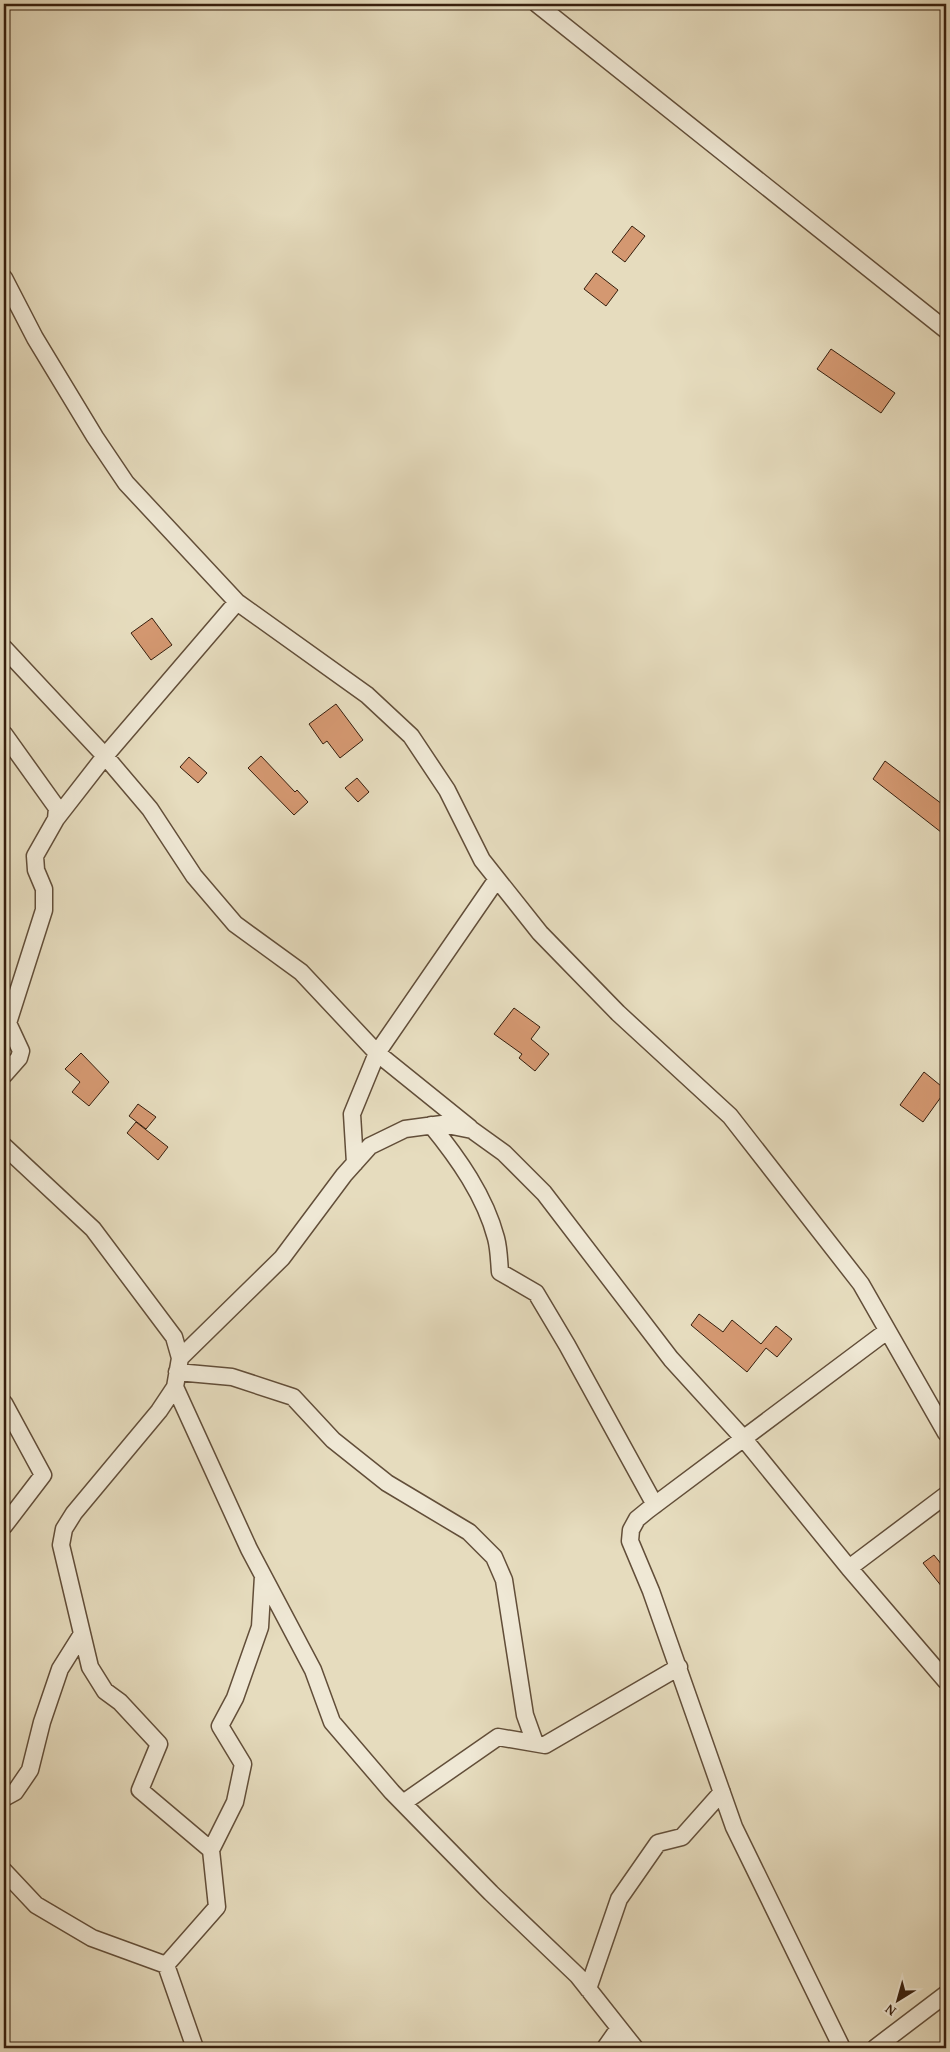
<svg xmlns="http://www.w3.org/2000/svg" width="950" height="2052" viewBox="0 0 950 2052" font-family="'Gentium Book Plus',serif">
<rect width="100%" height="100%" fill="#e6dcbe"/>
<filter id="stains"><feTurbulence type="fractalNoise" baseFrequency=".004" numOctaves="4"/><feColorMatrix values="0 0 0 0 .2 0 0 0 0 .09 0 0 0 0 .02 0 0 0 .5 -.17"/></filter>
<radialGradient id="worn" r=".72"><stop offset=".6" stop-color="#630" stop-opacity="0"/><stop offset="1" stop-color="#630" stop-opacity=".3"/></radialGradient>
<path fill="#d49871" stroke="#361e0d" d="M632,226L645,236L625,262L612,252Z
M596,273L618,290L606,306L584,289Z
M831,349L895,393L881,413L817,369Z
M152,618L172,645L151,660L131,633Z
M336,704L363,740L340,758L327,741L323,744L309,724Z
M261,756L295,792L297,790L308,802L294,815L248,768Z
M189,757L207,773L198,783L180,767Z
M885,761L946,807V836L873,779Z
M357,778L369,792L358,802L345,788Z
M514,1008L540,1027L531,1039L549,1054L535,1071L519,1058L522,1054L494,1034Z
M81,1053L109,1082L89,1106L72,1092L80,1082L65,1069Z
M924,1072L946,1090L923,1122L900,1105Z
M138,1104L156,1117L146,1129L129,1116Z
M136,1122L168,1147L158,1160L127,1133Z
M699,1314L723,1332L732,1320L761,1344L776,1326L792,1339L777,1357L766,1348L747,1372L691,1325Z
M934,1555L946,1570V1592L923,1563Z"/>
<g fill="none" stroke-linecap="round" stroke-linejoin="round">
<defs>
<path id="street" d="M537,4L946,330
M4,278L35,338L95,437L126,483L237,602L367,695L411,736L447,790L482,860L540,933L618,1013L730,1116L861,1284L946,1433
M4,648L105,756L150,809L194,876L235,924L301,972L377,1053L470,1128
M4,734L57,808L56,819L35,856L36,870L44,889V910L8,1023L21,1051L19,1058L4,1075
M56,819L105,756L237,602
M431,1125C458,1158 485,1196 496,1238C499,1249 499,1261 500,1272L536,1293L567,1345L655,1505
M4,1146L93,1229L174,1337L180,1358L175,1387L159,1411L74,1513L64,1529L61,1545L90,1667L105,1691L120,1702L159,1744L140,1790L211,1850
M355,1163L352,1114L377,1053L497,879
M180,1358L282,1258L344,1175L370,1146L405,1129L442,1124L472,1130L504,1153L544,1193L671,1359L744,1439L849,1568L946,1681
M177,1372L232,1377L293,1397L333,1440L387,1483L469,1532L494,1557L504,1580L525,1715L535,1743
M175,1387L249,1549L313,1670L332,1722L392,1792L491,1893L578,1976L635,2048
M4,1403L43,1475L4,1526
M849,1568L946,1495
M4,1798L15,1792L30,1770L42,1722L60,1669L82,1634
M403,1803L498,1737L545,1745L679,1667
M4,1871L36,1905L92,1938L166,1965L217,1907L211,1850L235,1802L243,1764L220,1726L235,1698L260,1627L263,1576
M166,1965L195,2048
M588,1989L619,1899L658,1843L682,1837L722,1792
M605,2048L619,2028
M842,2048L734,1827L651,1591L630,1541L631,1530L637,1519L648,1510L887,1331
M875,2048L946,1994"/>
</defs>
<use href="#street" stroke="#624e39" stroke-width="19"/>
<use href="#street" stroke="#efe8d5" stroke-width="16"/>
</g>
<rect width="950" height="2052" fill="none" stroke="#e6dcbe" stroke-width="20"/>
<rect x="5" y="5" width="940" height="2042" fill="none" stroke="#361e0d" stroke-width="2.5"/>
<rect x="10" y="10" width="930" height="2032" fill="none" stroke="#361e0d"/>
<g transform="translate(898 2000) rotate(217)" stroke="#efe8d5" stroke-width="4" paint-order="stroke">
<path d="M0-4L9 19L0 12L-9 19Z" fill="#361e0d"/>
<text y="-8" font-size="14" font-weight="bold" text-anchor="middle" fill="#361e0d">N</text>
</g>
<rect width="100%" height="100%" filter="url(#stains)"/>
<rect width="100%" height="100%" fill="url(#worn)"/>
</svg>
